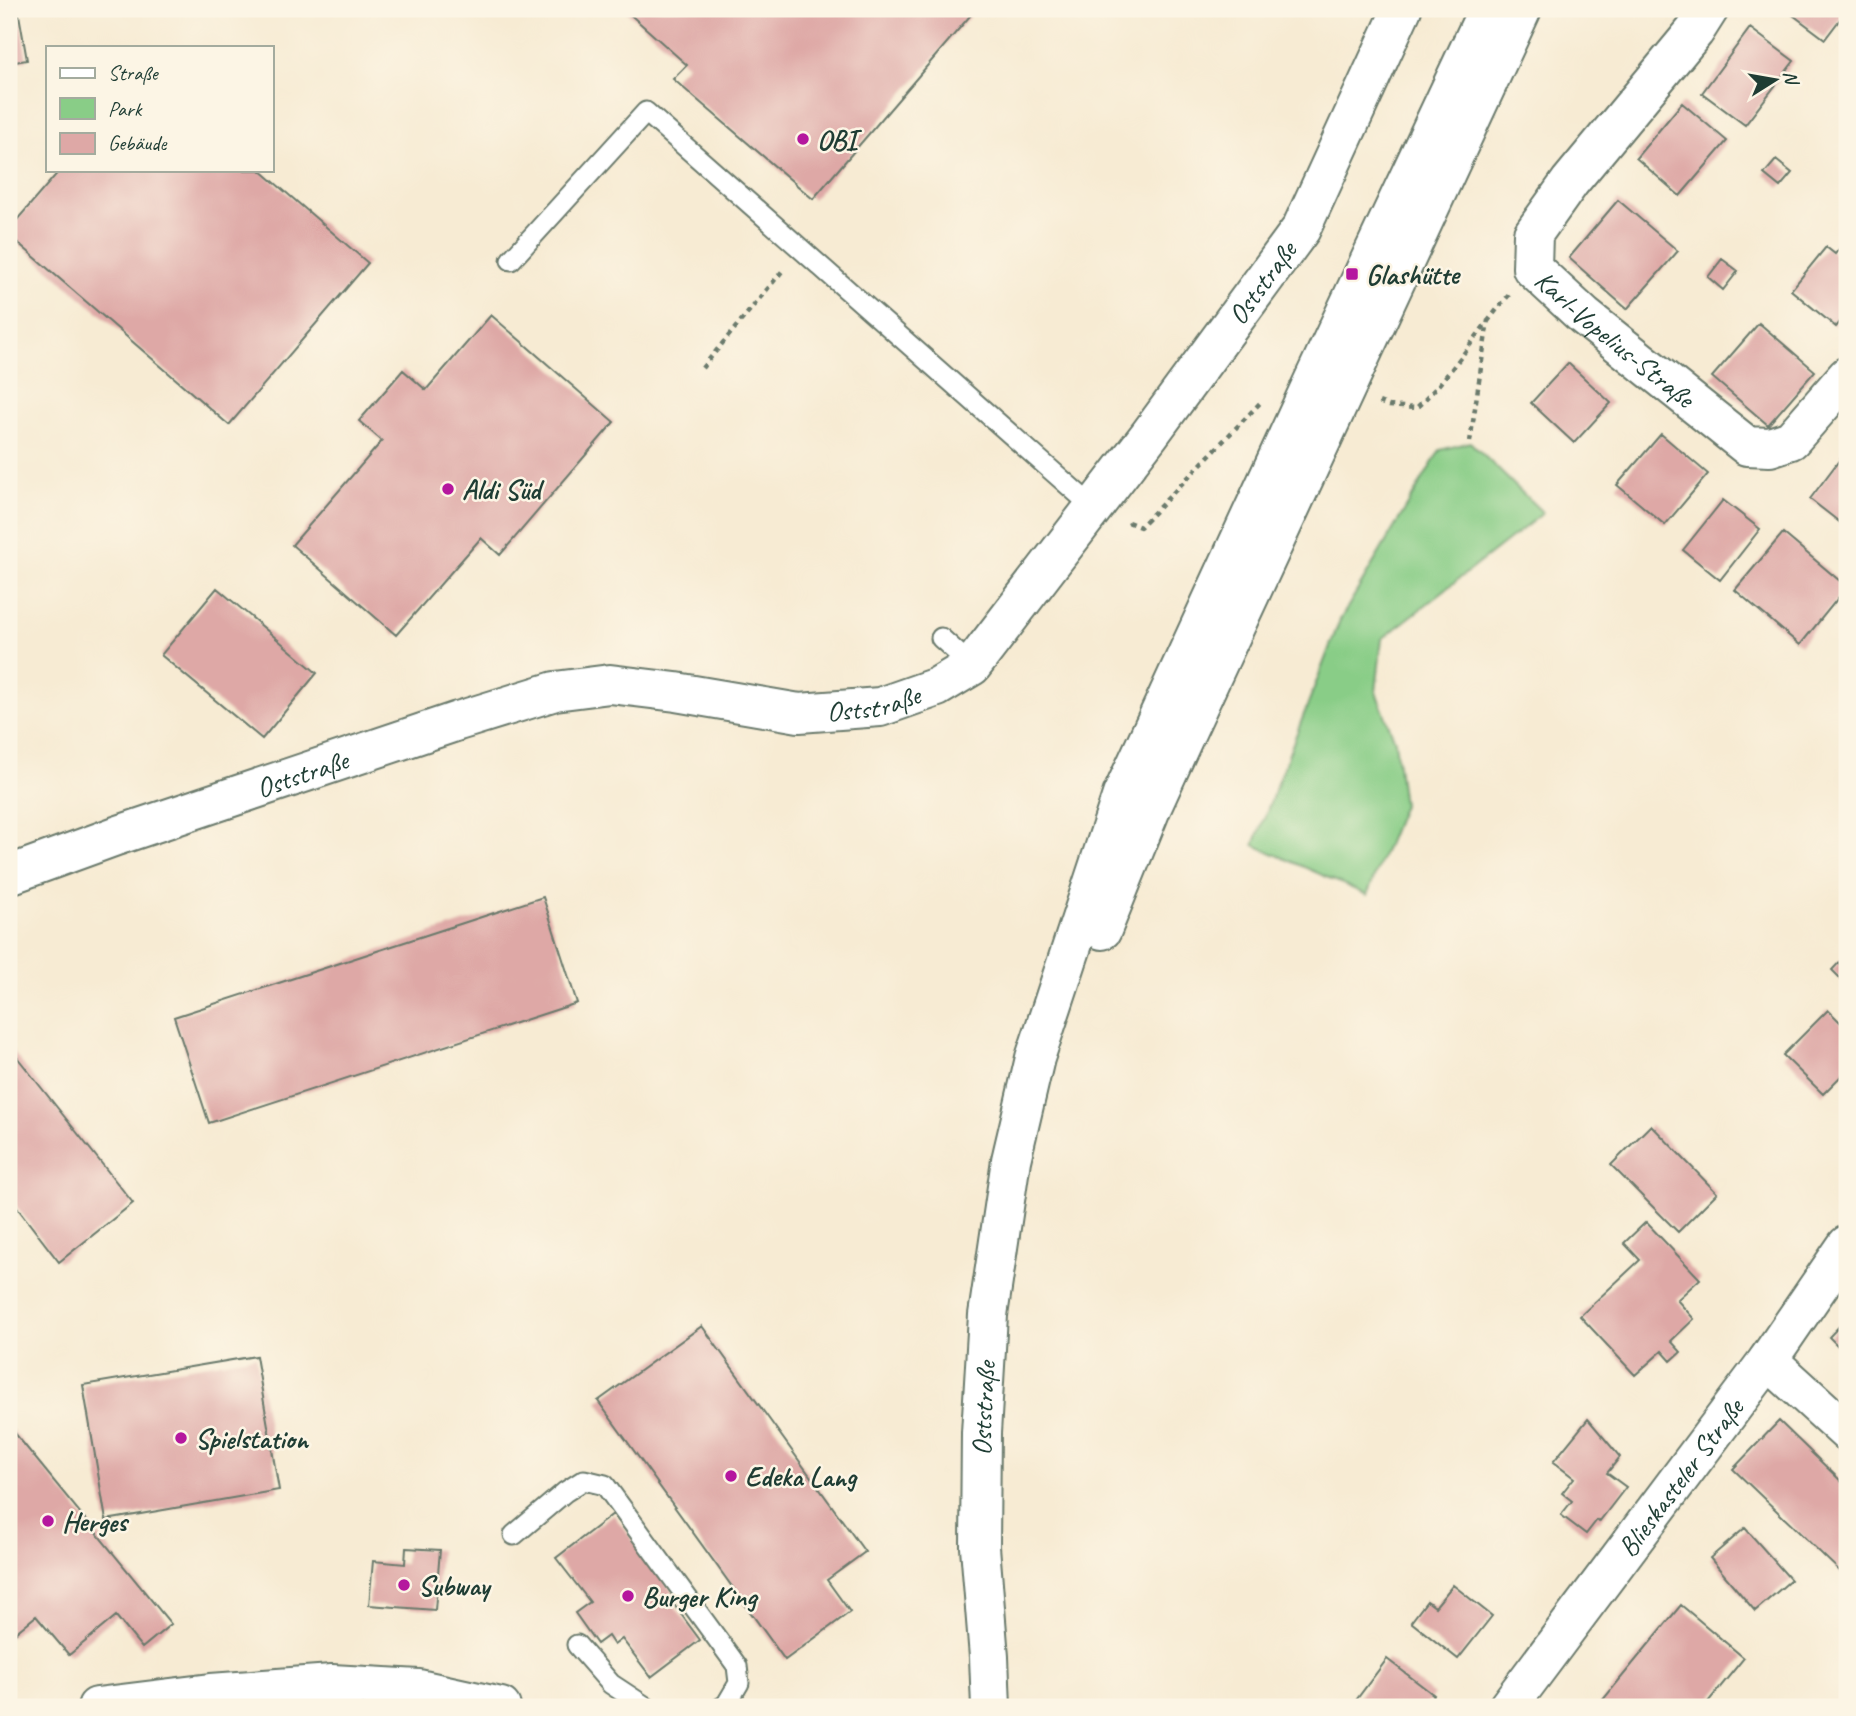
<svg xmlns="http://www.w3.org/2000/svg" width="1856" height="1716" viewBox="0 0 1856 1716" font-family="Caveat,sans-serif">
<rect width="100%" height="100%" fill="#fcf5e5"/>
<filter id="ink" filterUnits="userSpaceOnUse"><feTurbulence type="fractalNoise" baseFrequency=".0143" numOctaves="2"/><feDisplacementMap in="SourceGraphic" scale="14" xChannelSelector="R" yChannelSelector="G"/><feConvolveMatrix kernelMatrix="1 2 1 2 8 2 1 2 1" color-interpolation-filters="sRGB"/></filter>
<filter id="wash" filterUnits="userSpaceOnUse"><feTurbulence type="fractalNoise" baseFrequency=".00686" numOctaves="4" result="noise"/><feDisplacementMap in="SourceGraphic" scale="28" xChannelSelector="R" yChannelSelector="G"/><feGaussianBlur stdDeviation="1.57" result="paint"/><feColorMatrix in="noise" values="0 0 0 0 0 0 0 0 0 0 0 0 0 0 0 0 0 1.4 0 .05"/><feComposite in="paint" operator="in"/></filter>
<g filter="url(#wash)">
<rect width="100%" height="100%" fill="#f7ebd3"/>
<path fill="#89cd87" stroke="#54855e" stroke-width="2" d="M1470,442L1543,513L1382,639L1376,692L1395,741L1403,805L1367,895L1254,845L1340,620L1440,450Z"/>
<g id="blocks">
<path fill="#dea8a6" d="M9,9H18L27,60L9,63Z
M624,9H976L813,199L673,79L687,65Z
M1785,9H1847V10L1825,39Z
M1750,28L1794,61L1745,125L1702,93Z
M1682,103L1727,141L1680,196L1636,158Z
M1776,160L1792,173L1780,187L1764,174Z
M60,170H260L368,263L229,425L9,235V229Z
M1618,200L1678,251L1627,309L1569,258Z
M1847,239V314L1836,327L1791,290L1826,247L1835,254Z
M1722,259L1738,271L1723,290L1708,277Z
M491,315L614,422L500,555L481,538L396,635L292,545L382,441L359,421L403,370L426,390Z
M1759,323L1815,371L1768,425L1712,377Z
M1568,363L1611,403L1574,443L1531,403Z
M1661,434L1708,474L1665,525L1617,485Z
M1847,450V528L1810,499Z
M1723,500L1760,529L1720,580L1683,550Z
M1783,533L1847,587L1800,645L1735,590Z
M217,588L317,673L262,739L161,655Z
M543,897L577,1003L209,1123L174,1017Z
M1847,954V985L1832,970Z
M1828,1010L1847,1029V1070L1823,1094L1783,1055Z
M9,1047L133,1203L59,1262L9,1197Z
M1651,1125L1717,1193L1678,1232L1611,1165Z
M1646,1222L1700,1279L1677,1300L1694,1319L1671,1341L1681,1352L1671,1361L1662,1351L1635,1375L1580,1316L1640,1260L1624,1243Z
M1847,1318V1355L1829,1337Z
M702,1326L865,1552L827,1580L850,1612L785,1660L598,1401Z
M256,1356L279,1490L106,1520L83,1385Z
M1588,1419L1620,1457L1607,1473L1626,1487L1599,1522L1597,1520L1586,1534L1561,1515L1572,1501L1562,1493L1574,1478L1553,1462Z
M1779,1421L1847,1487V1578L1733,1469Z
M9,1426L171,1624L142,1648L116,1616L69,1655L36,1616L9,1638Z
M613,1514L674,1594L669,1598L700,1640L651,1677L622,1639L614,1645L608,1636L597,1644L575,1613L590,1602L556,1558Z
M1745,1528L1791,1580L1755,1611L1710,1558Z
M406,1548L440,1550L435,1610L369,1605L373,1561L405,1564Z
M1453,1585L1492,1616L1458,1659L1411,1622L1427,1601L1435,1607Z
M1681,1605L1744,1658L1704,1707H1597Z
M1387,1659L1434,1695L1425,1707H1351Z"/>
</g>
</g>
<g filter="url(#ink)">
<use href="#blocks" fill-opacity="0" stroke="#6b7a6c" stroke-width="2"/>
<g fill="none" stroke-linecap="round" stroke-linejoin="round">
<defs>
<path id="service" d="M511,260L646,112L1094,508
M941,638L972,666
M514,1535L565,1492L584,1480L605,1485L737,1666L739,1683L726,1705L722,1707
M577,1645L611,1684L646,1707"/>
<g id="minor">
<path id="s1" d="M1709,9L1695,31L1570,182L1533,234L1532,268L1584,316L1747,446L1770,447L1791,440L1847,376"/>
<path id="s2" d="M9,875L116,836L458,721L555,691L610,684L676,692L799,713L880,707L937,687L972,666L1150,434L1301,229L1402,9"/>
<path d="M1768,1360L1847,1432"/>
<path id="s3" d="M1508,1707L1768,1360L1847,1245"/>
</g>
<path id="tertiary" d="M97,1707L211,1693L332,1684L419,1689L501,1707"/>
<g id="secondary">
<path d="M1102,930L1151,809L1188,728L1522,9"/>
<path id="s4" d="M991,1707L989,1657L980,1547L981,1433L988,1315L1011,1160L1035,1058L1122,795L1316,375L1488,9"/>
</g>
</defs>
<use href="#service" stroke="#6b7a6c" stroke-width="23"/>
<use href="#minor" stroke="#6b7a6c" stroke-width="42"/>
<use href="#tertiary" stroke="#6b7a6c" stroke-width="42"/>
<use href="#secondary" stroke="#6b7a6c" stroke-width="42"/>
<path stroke="#6b7a6c" stroke-width="4.5" stroke-dasharray="5 5" stroke-linecap="butt" d="M702,368L784,269
M1379,402L1389,406L1416,408C1452,375 1477,332 1509,295
M1470,442L1488,320
M1128,522L1140,527L1261,402"/>
<use href="#service" stroke="#fff" stroke-width="19"/>
<use href="#minor" stroke="#fff" stroke-width="38"/>
<use href="#tertiary" stroke="#fff" stroke-width="38"/>
<use href="#secondary" stroke="#fff" stroke-width="38"/>
</g>
</g>
<g fill="#b5179e" stroke="#fcf5e5" stroke-width="2.5">
<circle cx="803" cy="139" r="7"/>
<rect x="1345" y="267" width="14" height="14" rx="3.5"/>
<circle cx="448" cy="489" r="7"/>
<circle cx="181" cy="1438" r="7"/>
<circle cx="731" cy="1476" r="7"/>
<circle cx="48" cy="1521" r="7"/>
<circle cx="404" cy="1585" r="7"/>
<circle cx="628" cy="1596" r="7"/>
</g>
<g text-anchor="middle" dominant-baseline="central" stroke-width="5" stroke-linejoin="round" paint-order="stroke">
<g font-size="28" font-weight="bold" fill="#1f3d34" stroke="#fcf5e5" text-anchor="start">
<text x="817" y="139">OBI</text>
<text x="1366" y="274">Glashütte</text>
<text x="462" y="489">Aldi Süd</text>
<text x="195" y="1438">Spielstation</text>
<text x="745" y="1476">Edeka Lang</text>
<text x="62" y="1521">Herges</text>
<text x="418" y="1585">Subway</text>
<text x="642" y="1596">Burger King</text>
</g>
<g font-size="28" fill="#1f3d34" stroke="#fcf5e5">
<text stroke="none"><textPath href="#s2" startOffset="1486">Oststraße</textPath></text>
<text stroke="none"><textPath href="#s1" startOffset="429">Karl-Vopelius-Straße</textPath></text>
<text stroke="none"><textPath href="#s2" startOffset="898">Oststraße</textPath></text>
<text stroke="none"><textPath href="#s2" startOffset="310">Oststraße</textPath></text>
<text stroke="none"><textPath href="#s4" startOffset="299">Oststraße</textPath></text>
<text stroke="none"><textPath href="#s3" startOffset="287">Blieskasteler Straße</textPath></text>
</g>
</g>
<rect width="1856" height="1716" fill="none" stroke="#fcf5e5" stroke-width="35"/>
<rect x="46" y="46" width="228" height="126" fill="#fcf5e5" stroke="#a4ab9e" stroke-width="2"/>
<rect x="60" y="68" width="35" height="10" fill="#ffffff" stroke="#a4ab9e" stroke-width="2"/>
<text x="108" y="80" font-size="21" fill="#1f3d34">Straße</text>
<rect x="60" y="98" width="35" height="21" fill="#89cd87" stroke="#a4ab9e" stroke-width="2"/>
<text x="108" y="116" font-size="21" fill="#1f3d34">Park</text>
<rect x="60" y="133" width="35" height="21" fill="#dea8a6" stroke="#a4ab9e" stroke-width="2"/>
<text x="108" y="150" font-size="21" fill="#1f3d34">Gebäude</text>
<g transform="translate(1775 80) rotate(79)" stroke="#fcf5e5" stroke-width="5" paint-order="stroke">
<path d="M0-5L12 26L0 18L-12 26Z" fill="#1f3d34"/>
<text y="-10" font-size="19" font-weight="bold" text-anchor="middle" fill="#1f3d34">N</text>
</g>
</svg>
